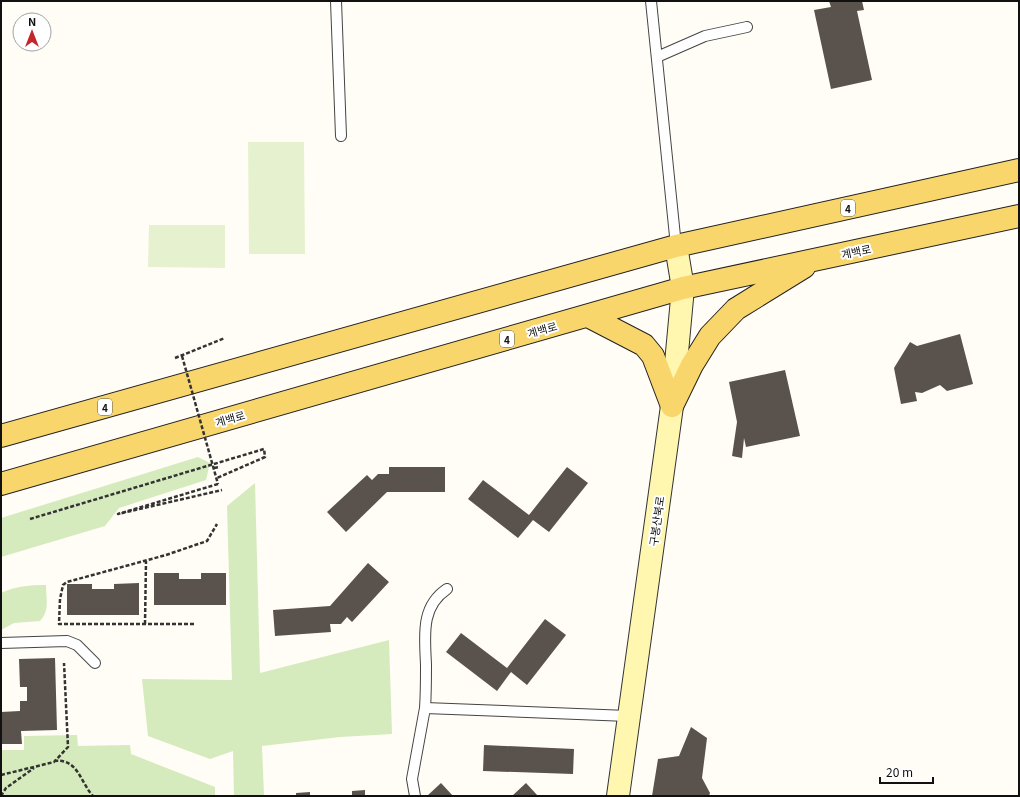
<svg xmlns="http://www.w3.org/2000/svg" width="1020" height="797" viewBox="0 0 1020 797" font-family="Georgia,'Noto Sans KR',serif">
<rect width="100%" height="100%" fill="#fffdf5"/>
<path fill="#d5ebbd" d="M198,457L210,463L206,480L119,508L105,526L1,557V518Z
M255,483L260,673L389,640L392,734L340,737L262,746L264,796H234L233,751L210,759L148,736L142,679L232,680L227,506Z
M46,585C46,599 50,610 40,621L14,623L1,630V593C16,586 29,585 46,585Z
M77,735L78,746L130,745L131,754L215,787V796H1V750H24V736Z"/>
<path fill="#e6f2cf" d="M248,142H304L305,254H249Z
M149,225H225V268L148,267Z"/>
<path fill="#5a524d" d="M829,1H862L864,10L857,11L872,80L831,89L814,10L831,7Z
M960,334L973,384L947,391L940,385L922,393L915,392L917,401L901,404L894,368L910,342L917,346Z
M785,370L800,436L746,447L744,438L742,458L732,456L737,422L729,382Z
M389,467H445V492H387L346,532L327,512L367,475L372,480L378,474H389Z
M567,467L588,483L549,532L533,520L518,538L468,499L483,480L529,515Z
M368,563L389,582L352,622L347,617L341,624H330L331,632L275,636L273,610L330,606Z
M154,573H179V579H201V573H226V605H154Z
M139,583V615H67V584H92V589H114V584Z
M545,619L566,635L527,685L511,672L497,691L446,652L461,633L507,668Z
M55,658L57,730L21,731L22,744H1V712L20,711V701H27V687H20L19,659Z
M691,727L707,738L702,778L710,793L709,796H652L658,759L679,756Z
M484,745L574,749L573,774L483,771Z
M441,783L453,796H427Z
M526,783L538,796H512Z
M365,790V796H352V791Z
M310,792V796H296V793Z"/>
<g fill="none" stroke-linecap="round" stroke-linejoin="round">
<defs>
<path id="service" d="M336,1L341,136
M651,1L676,246
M657,57L705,36L747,27
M1,643L67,641L77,645L95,663
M425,708C426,694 426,680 426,665C425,637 420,607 447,589
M415,796L412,779L425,708L628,716"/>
<path id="secondary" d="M618,796L672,406L683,288L676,246"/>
<path id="primary" d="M588,316L644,345L653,356L672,406
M672,406L692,365L710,336L736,309L804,267
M1,436L676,246L1019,170
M1,484L683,288L1019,216"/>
</defs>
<use href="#service" stroke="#444" stroke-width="12"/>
<use href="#secondary" stroke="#333" stroke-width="24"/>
<use href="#primary" stroke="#222" stroke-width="24"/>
<path stroke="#333" stroke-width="2.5" stroke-dasharray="4 2" stroke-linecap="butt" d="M175,358L225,338
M214,468L220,467
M218,484L118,514L222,490
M30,519L264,449L265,457L217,478
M145,624L146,561
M194,624H59L60,599L63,585L67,582L166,555L207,541L217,524
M54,761C78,758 80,782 93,796
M1,775L54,762L68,747L64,663
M1,796L6,788L34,768"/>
<use href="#service" stroke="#fff" stroke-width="10"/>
<use href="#secondary" stroke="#fff6b0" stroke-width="22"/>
<use href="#primary" stroke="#f9d66b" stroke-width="22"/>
<path stroke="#333" stroke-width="2.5" stroke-dasharray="4 2" stroke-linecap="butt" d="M182,356L218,484"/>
</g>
<g text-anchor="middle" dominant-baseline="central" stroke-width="4" stroke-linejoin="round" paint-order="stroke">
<g fill="#fff" stroke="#585858" stroke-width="1">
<rect x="841" y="200" width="14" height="16" rx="3"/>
<rect x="500" y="331" width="14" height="16" rx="3"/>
<rect x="98" y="399" width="14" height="16" rx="3"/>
</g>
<g font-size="10" font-weight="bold" fill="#111">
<text x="848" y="208">4</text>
<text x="507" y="339">4</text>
<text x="105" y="407">4</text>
</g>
<g font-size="11" fill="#111" stroke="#fff">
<text transform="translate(856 251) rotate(-12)">계백로</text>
<text transform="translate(542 329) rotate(-16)">계백로</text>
<text transform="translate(230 418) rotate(-16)">계백로</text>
<text transform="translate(656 521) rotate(-82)">구봉산북로</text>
</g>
</g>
<rect width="1020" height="797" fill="none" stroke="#111111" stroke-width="4"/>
<g transform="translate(32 32)"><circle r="19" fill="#ffffff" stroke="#a0a0a0"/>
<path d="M0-3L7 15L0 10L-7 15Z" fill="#c4262e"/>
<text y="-6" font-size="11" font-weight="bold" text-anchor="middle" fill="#111111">N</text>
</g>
<path d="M880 777v6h53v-6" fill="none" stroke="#111111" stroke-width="2"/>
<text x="886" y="777" font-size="12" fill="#111111" stroke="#ffffff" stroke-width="3" paint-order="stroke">20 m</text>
</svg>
